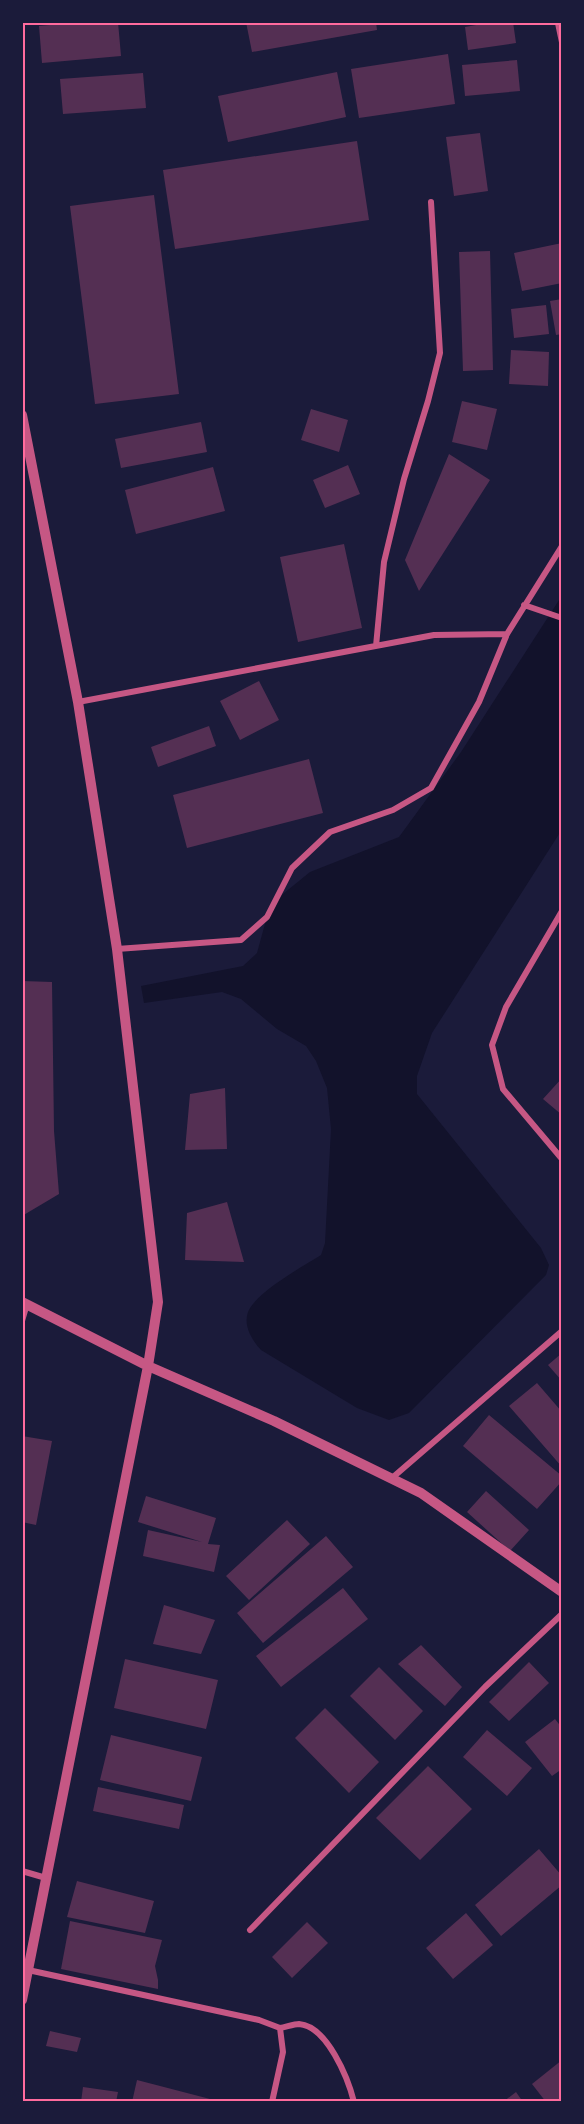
<svg xmlns="http://www.w3.org/2000/svg" width="584" height="2124" viewBox="0 0 584 2124" font-family="Roboto,sans-serif">
<rect width="100%" height="100%" fill="#1b1b3a"/>
<path fill="#12122b" d="M561,597V831L432,1033L417,1076V1094L541,1248L549,1265L546,1275L409,1413L389,1420L357,1408L261,1350C252,1340 243,1326 248,1312C256,1292 302,1267 321,1255L325,1243L331,1129L327,1088L316,1061L306,1046L277,1029L241,999L222,992L144,1003L141,986L243,966L257,953L266,920L278,898L310,872L399,837L461,752Z"/>
<path fill="#542f53" d="M83,22H118L121,56L42,63L39,26Z
M246,22H376L377,30L252,52Z
M493,22H513L516,43L468,50L465,27Z
M448,54L455,104L359,118L351,69Z
M517,60L520,91L465,96L462,65Z
M337,72L346,117L228,142L218,96Z
M143,73L146,108L63,114L60,79Z
M480,133L488,191L454,196L446,137Z
M357,141L369,220L175,249L163,170Z
M154,195L179,394L95,404L70,206Z
M562,243V283L522,291L514,253Z
M490,251L493,370L463,371L459,252Z
M562,299V334L556,335L550,301Z
M546,305L549,334L514,338L511,309Z
M511,350L549,352L548,386L509,384Z
M462,401L497,409L487,450L452,442Z
M311,409L348,420L339,452L301,440Z
M201,422L207,452L121,468L115,439Z
M449,454L490,480L419,591L405,560Z
M348,465L360,494L325,508L313,480Z
M213,467L225,511L136,534L125,490Z
M344,544L362,628L298,642L280,557Z
M259,681L279,720L240,740L220,701Z
M209,726L216,746L158,767L151,747Z
M309,759L323,813L187,848L173,795Z
M22,981L52,982L54,1131L59,1194L22,1216Z
M562,1078V1115L543,1099Z
M225,1088L227,1149L185,1150L190,1094Z
M227,1202L244,1262L185,1260L187,1213Z
M562,1353V1381L548,1365Z
M537,1383L562,1412V1467L509,1406Z
M489,1415L562,1476V1481L537,1509L463,1446Z
M22,1436L52,1441L36,1525L22,1522Z
M486,1491L529,1530L510,1551L467,1512Z
M146,1496L216,1518L208,1544L220,1545L214,1572L143,1556L148,1530L202,1542L138,1522Z
M287,1520L310,1544L249,1600L226,1576Z
M326,1536L353,1567L263,1643L237,1613Z
M343,1588L368,1619L281,1687L256,1656Z
M164,1605L215,1620L201,1654L153,1644Z
M421,1645L462,1687L445,1706L398,1664Z
M125,1659L218,1680L206,1729L114,1708Z
M529,1662L549,1683L509,1721L489,1702Z
M379,1667L423,1711L395,1740L350,1696Z
M325,1708L379,1762L349,1793L295,1738Z
M555,1719L562,1728V1769L552,1776L525,1742Z
M487,1730L532,1768L507,1796L463,1757Z
M111,1735L202,1757L191,1801L100,1780Z
M428,1766L472,1809L420,1860L376,1818Z
M98,1787L184,1805L179,1829L93,1811Z
M539,1849L562,1876V1885L501,1936L475,1905Z
M77,1881L154,1901L145,1933L67,1917Z
M466,1913L493,1945L453,1979L426,1948Z
M70,1921L162,1940L155,1966L158,1980V1989L61,1969Z
M307,1922L328,1943L292,1978L272,1957Z
M50,2031L81,2038L77,2052L46,2046Z
M562,2060V2102H546L532,2084Z
M137,2080L210,2099L209,2102H132Z
M83,2087L118,2092L116,2102H81Z
M516,2092L523,2102H503Z"/>
<g fill="none" stroke-linecap="round" stroke-linejoin="round">
<path stroke="#c65784" stroke-width="4.5" d="M557,22L562,46"/>
<path stroke="#c65784" stroke-width="6" d="M524,605L562,618
M376,646L384,562L404,479L428,401L440,353L431,202
M78,702L434,635L507,634
M562,911L506,1007L492,1045L503,1089L562,1159
M117,949L241,940L267,917L292,868L330,832L393,810L431,788L479,702L507,634L562,546
M22,1321L27,1304
M392,1478L562,1331
M22,1871L46,1878
M250,1930L485,1687L562,1614
M28,1970L259,2020L280,2028L283,2052L272,2102
M280,2028C286,2027 294,2024 299,2024C327,2026 348,2078 354,2102"/>
<path stroke="#c65784" stroke-width="10" d="M22,415L78,702L117,949L158,1302L148,1366L22,2000
M22,1302L148,1366L274,1421L421,1493L562,1592"/>
</g>
<rect width="584" height="2124" fill="none" stroke="#1b1b3a" stroke-width="48"/>
<rect x="24" y="24" width="536" height="2076" fill="none" stroke="#ff6b9d" stroke-width="2"/>
</svg>
